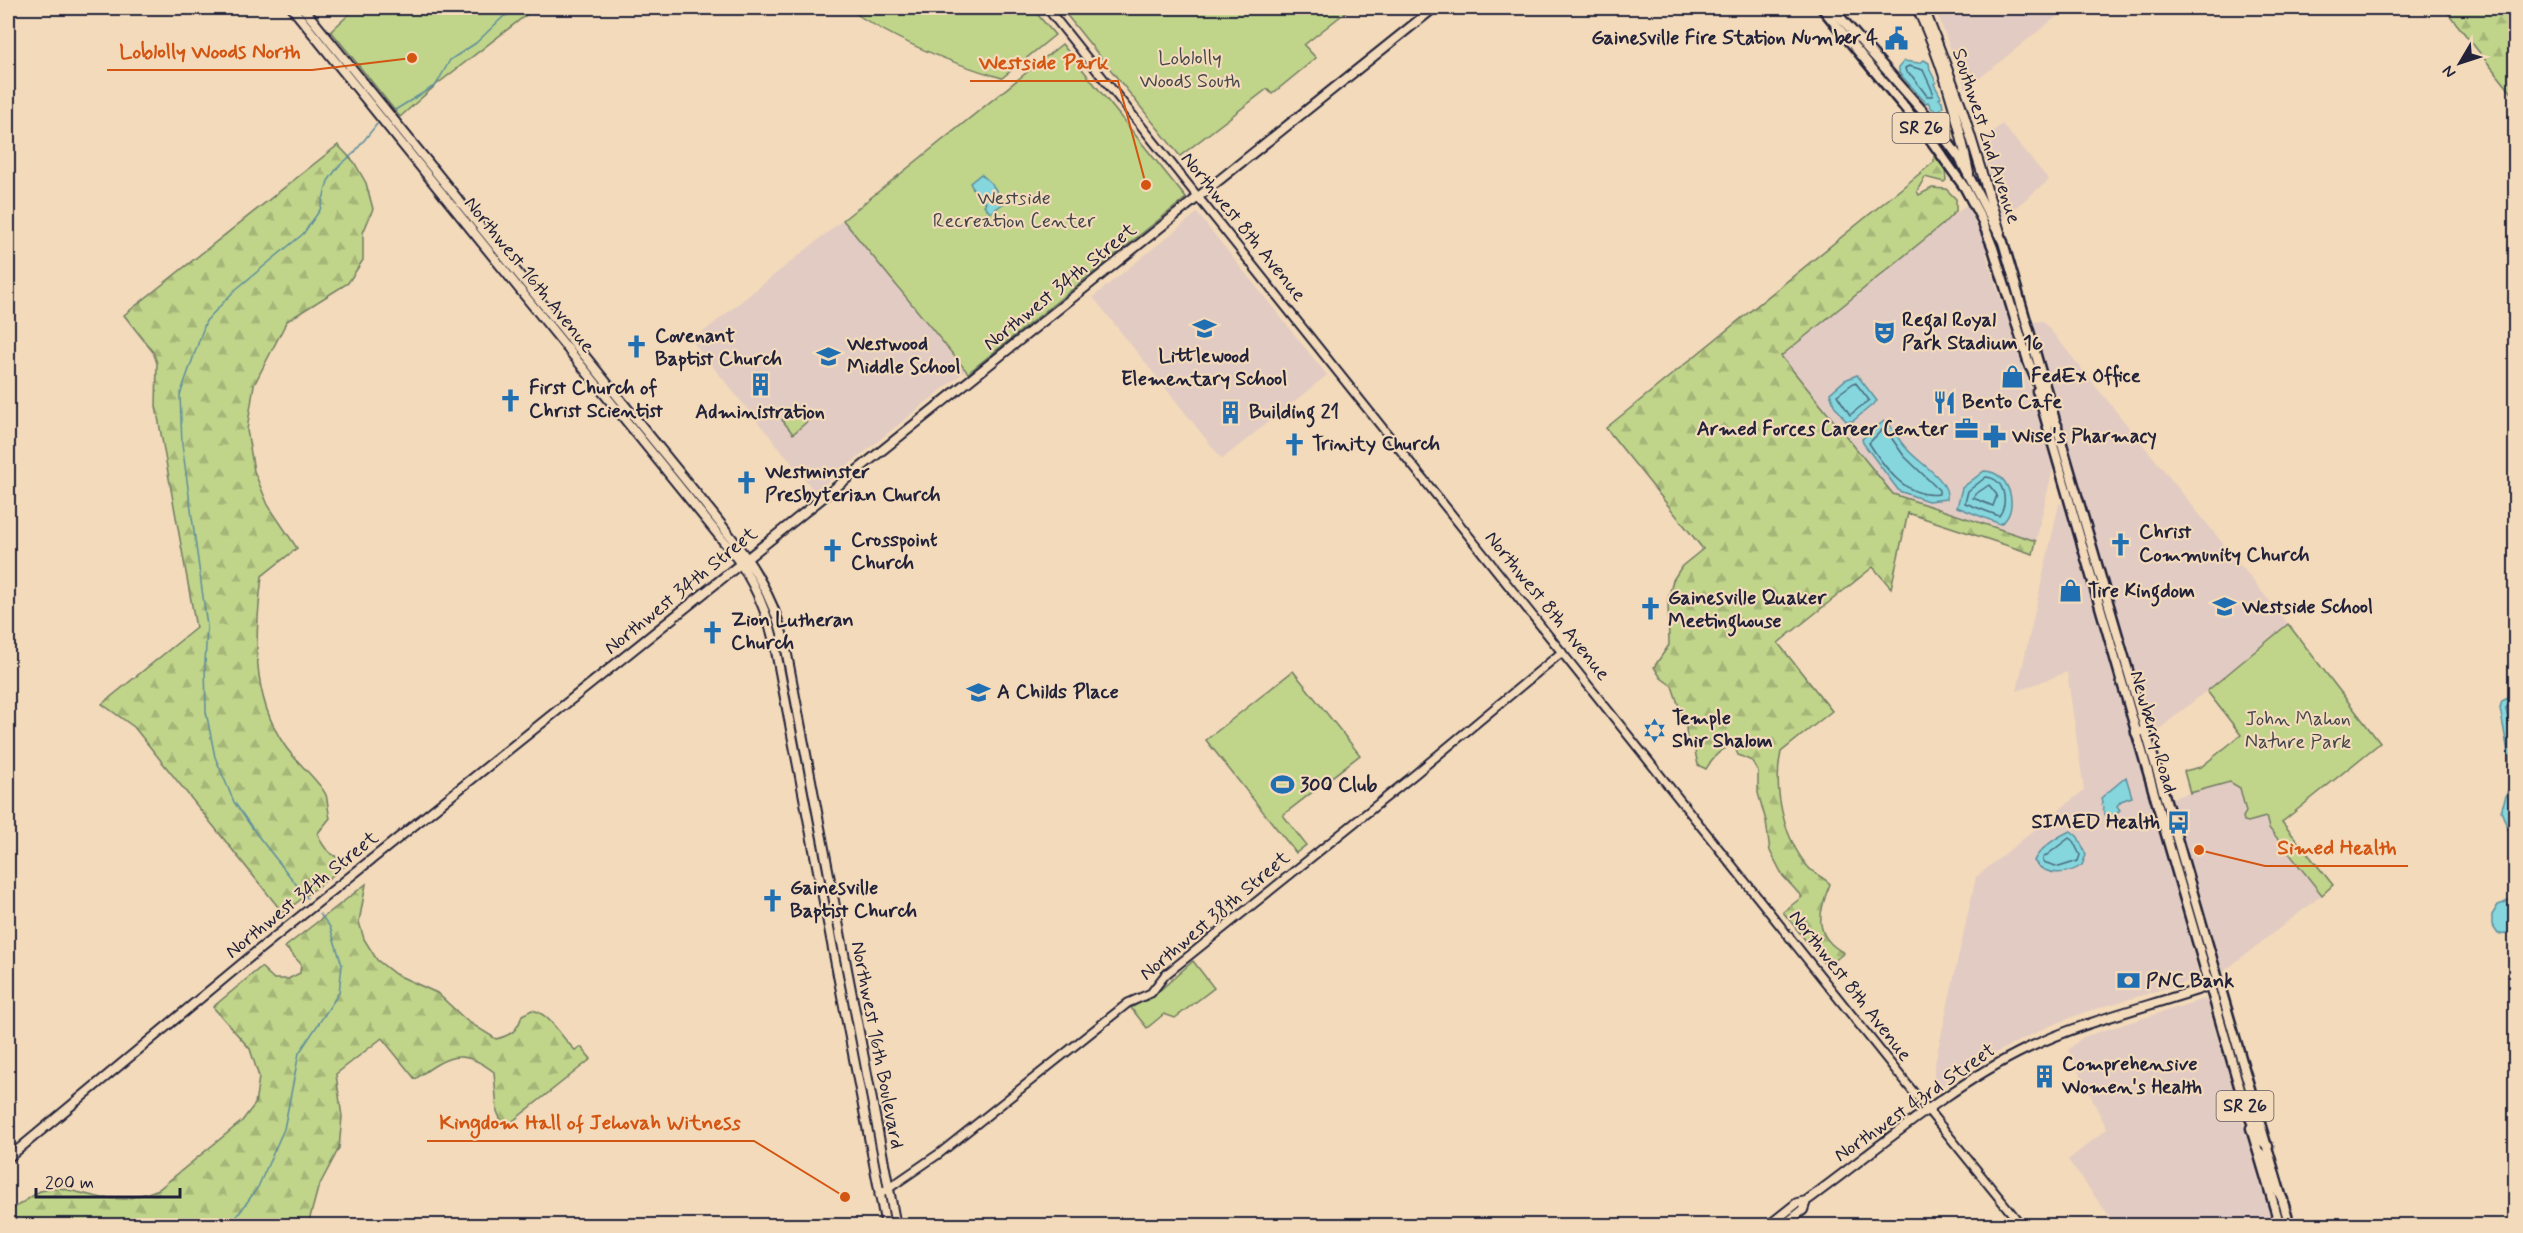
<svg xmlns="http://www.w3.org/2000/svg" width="2523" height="1233" viewBox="0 0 2523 1233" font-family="Mynerve,sans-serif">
<defs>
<pattern id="forest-firs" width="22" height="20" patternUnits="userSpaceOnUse" patternTransform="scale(1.5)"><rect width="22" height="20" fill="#c0d48a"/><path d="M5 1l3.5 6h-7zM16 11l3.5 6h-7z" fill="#a5b678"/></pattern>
</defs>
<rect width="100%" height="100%" fill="#f2daba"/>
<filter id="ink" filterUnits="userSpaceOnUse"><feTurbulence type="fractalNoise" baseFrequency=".0167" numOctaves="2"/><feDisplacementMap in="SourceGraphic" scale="12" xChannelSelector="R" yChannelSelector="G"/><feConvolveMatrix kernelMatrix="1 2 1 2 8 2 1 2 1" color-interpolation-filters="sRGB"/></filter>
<g filter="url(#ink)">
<path fill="#e2cbc3" d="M1935,8H2067L1966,89Z
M2002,124L2049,180L2003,218L1980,142Z
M1968,204L1989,252L1986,254L2001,301L2006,307L2053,468L2036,541L1893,494L1781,356Z
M1197,213L1327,375L1222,459L1093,297Z
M843,220L965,371L815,492L692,341Z
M2043,321L2288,624L2152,735L2033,322Z
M2063,503L2180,903L2199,976L2197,979L2085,1012L2045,1028L1981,1060L1934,1092V1068L1976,877L2084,790L2067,672L2017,691L2059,504Z
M2231,782L2240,789L2248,822L2266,817L2269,828L2322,895L2223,972L2172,798Z
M2204,999L2207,1001L2273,1225H2075L2113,1221L2068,1160L2107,1129L2068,1050L2083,1037Z"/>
<path fill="url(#forest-firs)" stroke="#717b62" stroke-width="1.5" d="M2444,8H2515V97Z
M338,145L354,162L366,183L373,209L363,233V260L348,283L287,321L254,385L247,430L254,471L268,505L297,548L262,576C255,634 250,695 285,746C294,760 320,781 326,795C328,802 328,811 330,818L318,833C322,850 334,857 349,863L283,913L134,727L102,704L196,628L156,406L157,363L153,352L124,315Z
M1934,155L1945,169L1946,180L1944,182L1925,177L1917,191L1919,195L1932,188L1946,189L1956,199V211L1942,225L1781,356L1893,494L2036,541L2033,554L1908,513L1891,588L1873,567L1778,643L1832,711L1781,752C1773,789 1783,837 1808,867C1815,875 1824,877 1830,884C1818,913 1813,936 1844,953L1827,967L1783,912L1802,897L1783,876L1770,851L1766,821L1758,793V771L1752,761L1738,755L1734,745C1722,748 1712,758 1706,769L1698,765L1695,751L1687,742L1686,727L1672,686L1661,678L1654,667L1669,645L1668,600L1673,580L1682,566L1703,549L1606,428L1934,162Z
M366,884L359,922L364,939L377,960L395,974L437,993L467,1021L496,1039C512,1035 518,1030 522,1015L532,1010C551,1014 560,1037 575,1050L581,1047L591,1059L504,1128L497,1111L494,1072C461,1046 446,1057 415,1079L382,1038L336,1074L342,1117L339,1148L318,1188L308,1225H8V1212L40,1191L60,1188L102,1198L126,1199L148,1193L159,1189L242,1121L255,1104L259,1077L250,1049L213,1007L261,967L274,979H288L300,973L301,964L285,947Z"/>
<path fill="#c0d48a" stroke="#717b62" stroke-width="1.5" d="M356,8H535L436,85L400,117L331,31Z
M847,8H1032L1055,35L1002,78C947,62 894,40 847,8Z
M1061,8H1344L1347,11L1304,45L1316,58L1272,94L1267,89L1180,156Z
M1062,44L1186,198L968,373L843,220Z
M800,406L810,419L793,434L782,420Z
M2288,624L2380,743L2282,822L2333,885L2322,895L2269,828L2266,817L2248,822L2244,821L2243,817L2246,812L2240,788L2230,782L2190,793L2184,771L2201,767L2241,735L2207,691Z
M1293,671L1360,755L1283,815L1306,845L1296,853L1206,740Z
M1193,961L1214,988L1175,1018L1164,1014L1147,1028L1131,1008L1157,993Z"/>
<path fill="#85d6dd" stroke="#5d8e9c" stroke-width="1.5" d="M1924,60L1929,63L1930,70L1936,82L1934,84L1941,97L1939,99L1942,101L1943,107L1938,111L1932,109L1928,102L1926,103L1899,73V67L1904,61L1919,63Z
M981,174L992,184L1004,203L990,213L984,205L986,203L975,193L970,183Z
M1857,375L1877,401L1853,421H1846L1834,405L1830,393L1845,380Z
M1884,421L1888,422C1894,431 1899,441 1907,449C1918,463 1950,479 1947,499L1928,501L1899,491L1863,443L1862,439Z
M1984,471C2012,471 2020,514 2000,524L1957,507L1962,488Z
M2508,698L2515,699V847L2501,811L2511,781L2510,763L2500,708L2502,701Z
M2126,777L2132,797L2121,801L2117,806L2120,810L2118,813L2107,816L2104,814L2101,798Z
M2071,831L2078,837L2086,855L2082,865C2068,875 2045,877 2034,861C2038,850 2059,835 2071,831Z
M2515,896V932L2498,934L2492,925V915L2498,905L2504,903Z"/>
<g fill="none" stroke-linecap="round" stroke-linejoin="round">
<path stroke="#4a6a7c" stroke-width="1.5" d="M1909,66L1923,70L1933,92L1932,96H1927L1912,76L1906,72L1905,68Z
M1855,382L1869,400L1850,415L1837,395Z
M1882,430H1886L1904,456L1939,490V494C1906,499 1885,468 1869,443Z
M1986,477C2005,478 2009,504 1999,516L1965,503L1968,491Z
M1989,485L1997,495L1993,506L1973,498L1977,493Z
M2516,704H2509L2506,708L2516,761
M2069,838L2073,841L2080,855L2078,861L2059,867L2043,862V858Z"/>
<path stroke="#5d8e9c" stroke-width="1.5" d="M395,110L436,85L450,60L476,43L504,16L513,14L522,8
M307,898L258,836L234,802L215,757L206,712L205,664L207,626L182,444L180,395L206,321L235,290L303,234L320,210L328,181L338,167L354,153L377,124
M230,1226L258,1187L284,1129L299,1053L339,993L342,965L330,927L320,914"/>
<defs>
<path id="tertiary" d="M1047,8L1902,1078L2022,1226
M879,1195L940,1153L1128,1003L1151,993L1165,975L1414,775L1562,652"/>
<path id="secondary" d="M292,8L733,553C754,581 767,611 775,646L886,1226
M303,8L700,498C739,547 769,580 785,644L896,1226
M1917,8C1941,59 1958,117 1969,173
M1924,8L1961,105L2000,232
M8,1158L256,952L1434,8
M1768,1226L1797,1203L1806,1201C1875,1151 1949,1086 2026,1049C2086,1020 2152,1006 2215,984
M1783,1226L1803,1210L1806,1201"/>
<path id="primary" d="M1822,8L1925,132L1965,188L1981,218L1993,248L2030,367
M1832,8L1935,125L1959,157L2003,242L2290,1226
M2038,393L2246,1110
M2251,1128L2280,1226"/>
<path id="trunk" d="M2028,361L2039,387L2047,393
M2037,391C2047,400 2048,415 2057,425
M2136,733L2145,730
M2244,1104L2259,1139L2268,1146
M2258,1151L2266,1158L2274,1184L2283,1200"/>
</defs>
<use href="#tertiary" stroke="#22223b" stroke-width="11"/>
<use href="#secondary" stroke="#22223b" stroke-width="12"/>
<use href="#primary" stroke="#22223b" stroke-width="13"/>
<use href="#trunk" stroke="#22223b" stroke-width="13"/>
<use href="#tertiary" stroke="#f2daba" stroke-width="7"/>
<use href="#secondary" stroke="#f2daba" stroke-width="8"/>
<use href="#primary" stroke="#f2daba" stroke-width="8"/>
<use href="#trunk" stroke="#f2daba" stroke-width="8"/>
</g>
</g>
<defs>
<symbol id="civic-bare" viewBox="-9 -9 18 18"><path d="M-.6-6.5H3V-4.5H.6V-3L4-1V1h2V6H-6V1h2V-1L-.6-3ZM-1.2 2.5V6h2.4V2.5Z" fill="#1f6fb2" stroke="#f2daba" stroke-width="2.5" paint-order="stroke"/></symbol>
<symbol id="school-bare" viewBox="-9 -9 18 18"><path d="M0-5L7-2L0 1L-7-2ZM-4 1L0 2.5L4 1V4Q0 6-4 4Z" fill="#1f6fb2" stroke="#f2daba" stroke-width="2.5" paint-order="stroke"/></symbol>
<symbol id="theatre-bare" viewBox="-9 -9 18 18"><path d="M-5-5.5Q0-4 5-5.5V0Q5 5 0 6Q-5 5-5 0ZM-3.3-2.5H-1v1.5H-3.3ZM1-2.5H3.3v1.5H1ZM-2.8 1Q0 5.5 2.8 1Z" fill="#1f6fb2" stroke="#f2daba" stroke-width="2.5" paint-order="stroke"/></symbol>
<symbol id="church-bare" viewBox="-9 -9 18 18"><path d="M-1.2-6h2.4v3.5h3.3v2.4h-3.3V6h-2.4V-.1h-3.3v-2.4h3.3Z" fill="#1f6fb2" stroke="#f2daba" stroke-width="2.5" paint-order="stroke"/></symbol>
<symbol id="shop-bare" viewBox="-9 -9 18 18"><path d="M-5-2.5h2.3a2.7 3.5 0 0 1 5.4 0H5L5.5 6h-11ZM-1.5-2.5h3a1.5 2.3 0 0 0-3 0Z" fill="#1f6fb2" stroke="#f2daba" stroke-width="2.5" paint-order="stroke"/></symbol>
<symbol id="building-bare" viewBox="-9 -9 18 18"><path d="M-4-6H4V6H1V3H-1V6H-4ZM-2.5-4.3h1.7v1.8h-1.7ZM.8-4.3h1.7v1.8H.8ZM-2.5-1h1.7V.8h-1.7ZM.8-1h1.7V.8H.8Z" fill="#1f6fb2" stroke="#f2daba" stroke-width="2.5" paint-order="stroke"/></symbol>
<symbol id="restaurant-bare" viewBox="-9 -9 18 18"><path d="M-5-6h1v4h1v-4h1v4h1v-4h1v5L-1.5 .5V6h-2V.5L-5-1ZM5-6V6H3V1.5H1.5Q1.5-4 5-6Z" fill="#1f6fb2" stroke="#f2daba" stroke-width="2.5" paint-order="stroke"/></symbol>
<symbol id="office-bare" viewBox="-9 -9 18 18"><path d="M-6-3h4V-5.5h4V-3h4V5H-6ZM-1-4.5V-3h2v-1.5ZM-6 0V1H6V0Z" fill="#1f6fb2" stroke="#f2daba" stroke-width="2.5" paint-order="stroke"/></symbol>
<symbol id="pharmacy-bare" viewBox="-9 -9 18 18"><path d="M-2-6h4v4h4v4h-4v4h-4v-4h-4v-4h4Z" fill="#1f6fb2" stroke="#f2daba" stroke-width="2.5" paint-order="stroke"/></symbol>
<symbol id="synagogue-bare" viewBox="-9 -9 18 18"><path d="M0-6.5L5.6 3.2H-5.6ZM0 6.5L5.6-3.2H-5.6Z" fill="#1f6fb2" stroke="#f2daba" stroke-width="2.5" paint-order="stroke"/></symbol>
<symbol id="stadium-bare" viewBox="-9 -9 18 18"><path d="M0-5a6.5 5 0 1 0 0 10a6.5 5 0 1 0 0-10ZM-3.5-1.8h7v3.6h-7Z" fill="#1f6fb2" stroke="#f2daba" stroke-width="2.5" paint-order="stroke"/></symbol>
<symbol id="bus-bare" viewBox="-9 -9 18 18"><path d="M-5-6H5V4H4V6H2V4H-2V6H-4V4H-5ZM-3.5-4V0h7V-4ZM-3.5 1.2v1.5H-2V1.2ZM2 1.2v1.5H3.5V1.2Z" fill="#1f6fb2" stroke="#f2daba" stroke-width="2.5" paint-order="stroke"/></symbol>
<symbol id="bank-bare" viewBox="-9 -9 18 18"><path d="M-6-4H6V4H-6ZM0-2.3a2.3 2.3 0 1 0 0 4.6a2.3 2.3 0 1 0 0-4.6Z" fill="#1f6fb2" stroke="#f2daba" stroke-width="2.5" paint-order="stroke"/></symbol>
</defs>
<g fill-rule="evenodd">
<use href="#civic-bare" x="1880" y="22" width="33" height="33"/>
<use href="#school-bare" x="1188" y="312" width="33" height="33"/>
<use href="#theatre-bare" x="1868" y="316" width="33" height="33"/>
<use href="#church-bare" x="620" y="330" width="33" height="33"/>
<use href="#school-bare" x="812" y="340" width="33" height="33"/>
<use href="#shop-bare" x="1996" y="360" width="33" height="33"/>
<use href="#building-bare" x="744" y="368" width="33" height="33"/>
<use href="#church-bare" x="494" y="384" width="33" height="33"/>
<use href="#restaurant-bare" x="1928" y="386" width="33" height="33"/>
<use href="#building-bare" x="1214" y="396" width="33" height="33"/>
<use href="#office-bare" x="1950" y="412" width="33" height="33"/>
<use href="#pharmacy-bare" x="1978" y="420" width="33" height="33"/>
<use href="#church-bare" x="1278" y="428" width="33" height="33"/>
<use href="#church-bare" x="730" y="466" width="33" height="33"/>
<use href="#church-bare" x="2104" y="528" width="33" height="33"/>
<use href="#church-bare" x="816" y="534" width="33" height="33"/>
<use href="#shop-bare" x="2054" y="574" width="33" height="33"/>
<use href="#school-bare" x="2208" y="590" width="33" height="33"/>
<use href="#church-bare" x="1634" y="592" width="33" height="33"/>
<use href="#church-bare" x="696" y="616" width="33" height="33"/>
<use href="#school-bare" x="962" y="676" width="33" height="33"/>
<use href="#synagogue-bare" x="1638" y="714" width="33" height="33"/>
<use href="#stadium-bare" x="1266" y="768" width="33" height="33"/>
<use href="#bus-bare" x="2162" y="806" width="33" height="33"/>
<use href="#church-bare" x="756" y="884" width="33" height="33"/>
<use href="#bank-bare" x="2112" y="964" width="33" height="33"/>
<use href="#building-bare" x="2028" y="1060" width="33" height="33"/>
</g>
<g text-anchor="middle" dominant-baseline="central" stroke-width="4.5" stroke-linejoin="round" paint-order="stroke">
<g fill="#f2daba" stroke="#605961" stroke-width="1.5">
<rect x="1892.5" y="113" width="57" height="30" rx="4.5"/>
<rect x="2216.5" y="1091" width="57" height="30" rx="4.5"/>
</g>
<g font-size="18" font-weight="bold" fill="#22223b">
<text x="1921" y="128">SR 26</text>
<text x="2245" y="1106">SR 26</text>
</g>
<g font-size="20" font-weight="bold" fill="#22223b" stroke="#f2daba" text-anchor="start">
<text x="1878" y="38" text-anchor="end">Gainesville Fire Station Number 4</text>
<text x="1902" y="320">Regal Royal<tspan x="1902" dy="23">Park Stadium 16</tspan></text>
<text x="655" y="336">Covenant<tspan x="655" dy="23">Baptist Church</tspan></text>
<text x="847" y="344">Westwood<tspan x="847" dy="23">Middle School</tspan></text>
<text x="1204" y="356" text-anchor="middle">Littlewood<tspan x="1204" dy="23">Elementary School</tspan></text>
<text x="2031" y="376">FedEx Office</text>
<text x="529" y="388">First Church of<tspan x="529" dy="23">Christ Scientist</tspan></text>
<text x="1962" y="402">Bento Cafe</text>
<text x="760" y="412" text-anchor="middle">Administration</text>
<text x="1249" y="412">Building 21</text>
<text x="1948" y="429" text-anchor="end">Armed Forces Career Center</text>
<text x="2012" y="436">Wise's Pharmacy</text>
<text x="1312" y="444">Trinity Church</text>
<text x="765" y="472">Westminster<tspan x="765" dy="23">Presbyterian Church</tspan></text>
<text x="2139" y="532">Christ<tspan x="2139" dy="23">Community Church</tspan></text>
<text x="851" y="540">Crosspoint<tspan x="851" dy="23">Church</tspan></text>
<text x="2088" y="591">Tire Kingdom</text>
<text x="1668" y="598">Gainesville Quaker<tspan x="1668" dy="23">Meetinghouse</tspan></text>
<text x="2242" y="607">Westside School</text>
<text x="731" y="620">Zion Lutheran<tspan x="731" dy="23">Church</tspan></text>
<text x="997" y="692">A Childs Place</text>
<text x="1672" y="718">Temple<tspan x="1672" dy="23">Shir Shalom</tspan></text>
<text x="1300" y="785">300 Club</text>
<text x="2160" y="822" text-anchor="end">SIMED Health</text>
<text x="790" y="888">Gainesville<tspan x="790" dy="23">Baptist Church</tspan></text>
<text x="2146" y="981">PNC Bank</text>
<text x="2062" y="1064">Comprehensive<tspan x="2062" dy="23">Women's Health</tspan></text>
</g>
<g font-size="20" fill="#42464b" stroke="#f2daba">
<text x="1190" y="58">Loblolly<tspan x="1190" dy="23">Woods South</tspan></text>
<text x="1014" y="198">Westside<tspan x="1014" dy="23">Recreation Center</tspan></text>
<text x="2298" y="719">John Mahon<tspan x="2298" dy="23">Nature Park</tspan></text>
</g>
<g font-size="20" fill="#22223b" stroke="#f2daba">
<text transform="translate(1986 136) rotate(72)">Southwest 2nd Avenue</text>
<text transform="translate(1243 227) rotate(51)">Northwest 8th Avenue</text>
<text transform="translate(529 275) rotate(51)">Northwest 16th Avenue</text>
<text transform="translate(1060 287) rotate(-39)">Northwest 34th Street</text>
<text transform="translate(681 591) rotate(-39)">Northwest 34th Street</text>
<text transform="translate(1547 606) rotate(51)">Northwest 8th Avenue</text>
<text transform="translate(2153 732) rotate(74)">Newberry Road</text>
<text transform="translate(302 895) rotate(-39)">Northwest 34th Street</text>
<text transform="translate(1215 916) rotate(-40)">Northwest 38th Street</text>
<text transform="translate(1850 986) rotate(52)">Northwest 8th Avenue</text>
<text transform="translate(877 1045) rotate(79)">Northwest 16th Boulevard</text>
<text transform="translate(1915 1103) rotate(-35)">Northwest 43rd Street</text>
</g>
</g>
<path fill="none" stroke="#d45411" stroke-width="2" d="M412 58L312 70H107M1146 185L1118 81H970M2199 850L2265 866H2408M845 1197L754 1141H427"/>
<g fill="#d45411" stroke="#f2daba" stroke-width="2">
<circle cx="412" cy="58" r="6"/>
<circle cx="1146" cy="185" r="6"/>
<circle cx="2199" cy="850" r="6"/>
<circle cx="845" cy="1197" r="6"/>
</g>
<g font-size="21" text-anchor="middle" font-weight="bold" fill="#d45411" stroke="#f2daba" stroke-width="4.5" stroke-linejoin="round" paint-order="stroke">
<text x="210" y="58">Loblolly Woods North</text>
<text x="1044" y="69">Westside Park</text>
<text x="2337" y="854">Simed Health</text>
<text x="590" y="1129">Kingdom Hall of Jehovah Witness</text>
</g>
<rect width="2523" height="1233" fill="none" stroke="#f2daba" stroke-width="30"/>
<rect x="15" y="15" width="2493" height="1203" fill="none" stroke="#22223b" stroke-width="2" filter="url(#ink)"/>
<g transform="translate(2460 63) rotate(231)" stroke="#f2daba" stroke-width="4.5" paint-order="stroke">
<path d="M0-4.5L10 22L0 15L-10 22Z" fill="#22223b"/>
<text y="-9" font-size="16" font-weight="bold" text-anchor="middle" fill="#22223b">N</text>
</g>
<path d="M36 1188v9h144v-9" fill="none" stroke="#22223b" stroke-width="3"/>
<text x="45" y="1188" font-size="18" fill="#22223b" stroke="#f2daba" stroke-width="4.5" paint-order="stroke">200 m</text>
</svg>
